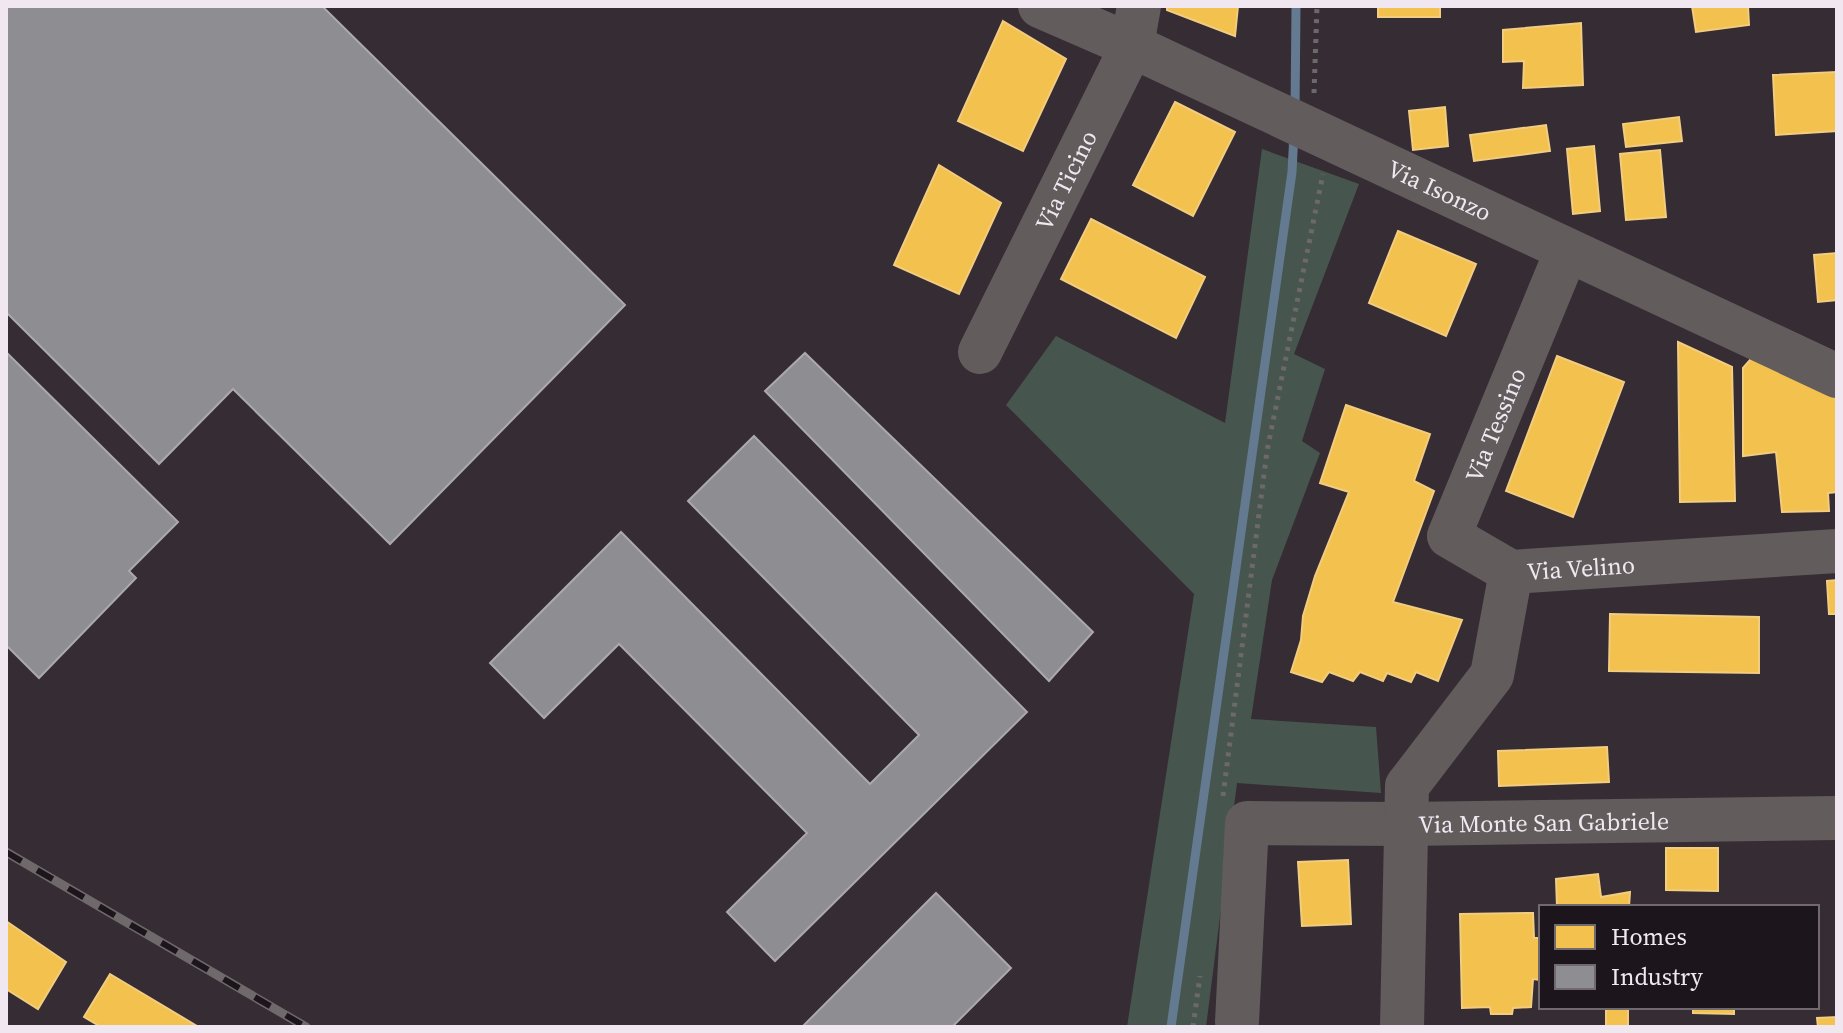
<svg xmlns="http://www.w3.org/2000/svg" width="1843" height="1033" viewBox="0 0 1843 1033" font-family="'Source Serif 4',serif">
<rect width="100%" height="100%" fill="#362c34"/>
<path fill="#46564e" d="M1262,149L1359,184L1294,354L1325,369L1302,441L1320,453L1272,580L1251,719L1376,727L1381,793L1237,783L1206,1027H1127L1194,594L1006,405L1056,336L1225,423Z"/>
<path fill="#f2c14e" stroke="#f2cc7f" stroke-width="2" d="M1167,6H1238L1235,36L1167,10Z
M1378,6H1440V17H1378Z
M1692,6H1748L1749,25L1696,32Z
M1003,21L1066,59L1023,151L958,121Z
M1581,23L1583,85L1523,88L1524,61L1503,62V30Z
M1836,72L1837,131L1776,135L1773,75Z
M1175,102L1235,132L1193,216L1133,185Z
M1445,107L1448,146L1413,150L1409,111Z
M1679,117L1682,141L1626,147L1623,124Z
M1546,125L1550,151L1474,161L1470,135Z
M1594,146L1600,211L1573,214L1567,149Z
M1660,150L1666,217L1626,220L1620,154Z
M939,165L1001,203L959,294L894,265Z
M1091,219L1205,277L1176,338L1061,279Z
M1398,231L1476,264L1446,336L1369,303Z
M1837,253V300L1818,302L1814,255Z
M1678,342L1732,367L1735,501L1680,502Z
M1758,351L1837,389V492L1828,493L1829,511L1782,512L1776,452L1743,456V368Z
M1557,356L1624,382L1573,517L1506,491Z
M1346,405L1430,434L1414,481L1434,491L1393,602L1462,620L1438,681L1416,672L1411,682L1387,673L1383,681L1360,672L1353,681L1329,672L1322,682L1291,672L1301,640L1303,616L1315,576L1349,492L1320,483Z
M1837,580V614H1829L1827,581Z
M1610,614L1759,617V673L1609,671Z
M1607,747L1609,782L1499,786L1498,751Z
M1666,848H1718V891L1666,890Z
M1348,860L1351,924L1302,926L1298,862Z
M1598,874L1601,897L1630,892L1629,907H1557L1556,879Z
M1533,913L1534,938H1541V980L1533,979L1531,1007L1513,1008L1512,1014H1491L1490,1007L1462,1008L1460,914Z
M6,921L66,962L38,1009L6,989Z
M110,974L197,1026V1027H101L84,1017Z
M1606,1007H1628V1027H1606Z
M1693,1007H1734V1014L1693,1013Z
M1837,1017V1027H1818L1817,1018Z"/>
<path fill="#8d8d92" stroke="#aba8ae" stroke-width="2" d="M6,6H322L625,305L390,544L233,389L159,464L6,312Z
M6,352L178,522L129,571L136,578L39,678L6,645Z
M805,353L1093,632L1049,681L765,391Z
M754,436L1027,712L775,961L727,912L807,833L619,644L544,718L490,663L621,532L870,784L919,735L688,501Z
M936,893L1011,968L952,1027H802Z"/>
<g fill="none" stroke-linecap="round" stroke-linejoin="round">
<path stroke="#647a91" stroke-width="9" d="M1295,111L1296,6
M1171,1027L1292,172L1294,133"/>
<path stroke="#6d686a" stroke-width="5" stroke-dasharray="4 6" stroke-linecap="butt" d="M1314,93L1317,6
M1223,796L1267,451L1323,174
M1193,1027L1200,976"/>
<g stroke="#625c5d" stroke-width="44">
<path id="s1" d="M1040,6L1132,46L1837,376"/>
<path id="s2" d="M980,352L1132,46L1139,6"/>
<path id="s3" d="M1511,572L1449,536L1567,250"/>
<path id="s4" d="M1511,572L1837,551"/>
<path id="s5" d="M1237,1022L1247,823L1407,824L1837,818"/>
<path d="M1402,1027L1407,786L1492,675L1511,572"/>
</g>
<defs>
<path id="rail" d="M6,852L306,1027"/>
</defs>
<use href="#rail" stroke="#6f696b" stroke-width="9"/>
<use href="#rail" stroke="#1c151b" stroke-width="6" stroke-dasharray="18" stroke-linecap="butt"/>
</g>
<g text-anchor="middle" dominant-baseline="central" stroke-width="8" stroke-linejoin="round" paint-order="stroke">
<g font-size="24" fill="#f1e7f0" stroke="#1c151b">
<text stroke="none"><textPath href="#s2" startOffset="192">Via Ticino</textPath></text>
<text stroke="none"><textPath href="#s1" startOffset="440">Via Isonzo</textPath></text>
<text stroke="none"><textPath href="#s3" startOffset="192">Via Tessino</textPath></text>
<text stroke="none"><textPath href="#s4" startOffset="70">Via Velino</textPath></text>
<text stroke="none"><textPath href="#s5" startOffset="496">Via Monte San Gabriele</textPath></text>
</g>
</g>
<rect width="1843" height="1033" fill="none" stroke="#f1e7f0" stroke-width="16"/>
<rect x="1539" y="905" width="280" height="104" fill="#1c151b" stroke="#716970" stroke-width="2"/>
<rect x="1555" y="925" width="40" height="24" fill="#f2c14e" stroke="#716970" stroke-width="2"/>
<text x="1611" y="945" font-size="24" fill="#f1e7f0">Homes</text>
<rect x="1555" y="965" width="40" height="24" fill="#8d8d92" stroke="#716970" stroke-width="2"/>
<text x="1611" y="985" font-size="24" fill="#f1e7f0">Industry</text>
</svg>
